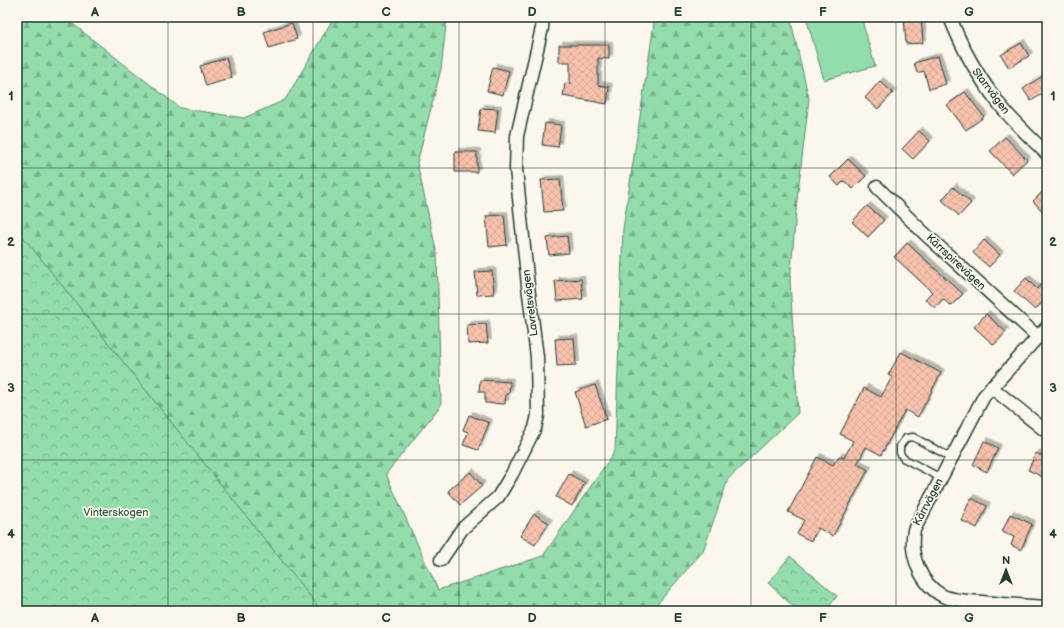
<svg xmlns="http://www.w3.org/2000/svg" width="1064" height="628" viewBox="0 0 1064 628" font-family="'Balsamiq Sans',sans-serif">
<defs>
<pattern id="forest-firs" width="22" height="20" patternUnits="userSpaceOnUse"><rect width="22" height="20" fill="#93dcab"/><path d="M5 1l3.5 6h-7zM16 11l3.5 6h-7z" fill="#77b48c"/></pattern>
<pattern id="park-crowns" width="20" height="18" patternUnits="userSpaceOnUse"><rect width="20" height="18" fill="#93dcab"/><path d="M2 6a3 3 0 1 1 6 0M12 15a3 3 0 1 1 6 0" fill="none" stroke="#77b48c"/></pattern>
<pattern id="building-cross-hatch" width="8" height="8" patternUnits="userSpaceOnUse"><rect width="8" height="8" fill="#f9c2ad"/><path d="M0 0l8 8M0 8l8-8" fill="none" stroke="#d5a895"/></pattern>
<filter id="shadow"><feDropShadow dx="3.5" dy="-3.5" stdDeviation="0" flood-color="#0004"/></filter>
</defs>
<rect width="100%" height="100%" fill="#fbf7ec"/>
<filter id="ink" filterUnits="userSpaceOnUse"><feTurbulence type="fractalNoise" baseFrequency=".025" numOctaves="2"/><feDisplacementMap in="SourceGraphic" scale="8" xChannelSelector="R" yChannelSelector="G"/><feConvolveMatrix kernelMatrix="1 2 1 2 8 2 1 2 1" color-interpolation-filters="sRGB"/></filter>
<g filter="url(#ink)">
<path fill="url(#forest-firs)" stroke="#598c70" d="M17,17H64L180,108L244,118L285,100L333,19L343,17H447L441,69L417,163L437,254L441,405L386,474L438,590L543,556L615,451L623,229L655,17H790L809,99L797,200L790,281L798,413L728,479L703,551L651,611H17Z"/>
<path fill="url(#park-crowns)" stroke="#598c70" d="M17,229L322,611H17Z
M790,556L837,596L826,611H798L768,583Z"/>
<path fill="#93dcab" stroke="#598c70" d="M806,17H861L875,66L824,80Z"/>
<path fill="url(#building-cross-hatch)" stroke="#1f3d34" filter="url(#shadow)" d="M904,17H921L923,43L906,44Z
M292,23L297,39L269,48L264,32Z
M1021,43L1029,56L1009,68L1001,55Z
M559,45H609V59L598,58V85L609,87L607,104L563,96L565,83L570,84V62H559Z
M938,56L946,84L929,89L924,71L917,73L914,63Z
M226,58L232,78L206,86L200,66Z
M493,67L509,71L503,95L487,91Z
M1047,73V91L1031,101L1023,89Z
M880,81L893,93L878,109L865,98Z
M965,92L984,117L966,130L947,105Z
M481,108L498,109L495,133L478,131Z
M545,123L561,125L558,147L542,145Z
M919,131L930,141L913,159L902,149Z
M1005,137L1027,160L1012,174L990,151Z
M455,152H477V172H455Z
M848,159L866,176L853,189L844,181L839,186L830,177Z
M560,179L563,211L544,212L541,180Z
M953,187L971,203L959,216L942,200Z
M1047,188V216L1033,201Z
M867,206L884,220L868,237L852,222Z
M504,215L507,245L489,247L486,216Z
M567,236L569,253L549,255L547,238Z
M984,240L1000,255L989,267L973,253Z
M907,243L963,294L951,306L943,299L935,308L925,299L932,292L894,257Z
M492,271L494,294L477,295L475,272Z
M1026,278L1037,289L1047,278V297L1035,310L1014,291Z
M581,279L583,299L557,301L555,281Z
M986,314L1006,332L994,345L974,327Z
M486,324L488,343L468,344L467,325Z
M574,338L576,365L557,366L555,339Z
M901,352L941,373L918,417L905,410L881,455L866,447L857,464L868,470L833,536L818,528L811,541L797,534L804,520L788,512L817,457L833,465L839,456L844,458L853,441L840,434L864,388L881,397L892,377L888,375Z
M480,380L510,382L509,394H506L505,404L485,403V392H479Z
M595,385L607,419L586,426L575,392Z
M469,415L489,423L478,450L463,445L468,432L463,430Z
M984,441L998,448L987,472L973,465Z
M1036,453L1047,458V479L1028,470Z
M470,472L482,486L460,505L448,491Z
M569,474L585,483L572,506L556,497Z
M971,498L987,506L977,528L961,520Z
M534,514L549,523L535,545L520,536Z
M1010,514L1032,524L1021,550L1011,545L1014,537L1002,532Z"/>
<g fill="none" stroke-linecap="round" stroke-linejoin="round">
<defs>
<path id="service" d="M941,478L903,458L900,453V446L906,438L913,437L952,458
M964,611L965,600"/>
<path id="minor" d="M950,17C962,49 979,78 1000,105C1014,123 1031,138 1047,154
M877,187L924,233L1037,336
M1047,327L984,396L914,530C909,554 920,584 943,596C954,601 970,601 982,602C1004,604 1025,606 1047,607
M991,387L1047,432
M441,560L462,529L498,497L512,474L535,428L538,415L537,357L528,286L516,169L517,136L542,28L543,17"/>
</defs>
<use href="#service" stroke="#1f3d34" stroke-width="9"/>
<use href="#minor" stroke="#1f3d34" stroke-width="15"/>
<use href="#service" stroke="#fbf7ec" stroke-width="6"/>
<use href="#minor" stroke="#fbf7ec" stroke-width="12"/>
</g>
</g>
<path fill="none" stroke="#1f3d34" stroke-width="1" stroke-opacity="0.55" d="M168,17V611M313,17V611M459,17V611M605,17V611M751,17V611M896,17V611M17,168H1047M17,314H1047M17,460H1047"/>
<g text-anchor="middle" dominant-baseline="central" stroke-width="3.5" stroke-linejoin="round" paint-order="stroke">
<g font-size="11" fill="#1f3d34" stroke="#fbf7ec">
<text transform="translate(991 91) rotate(53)">Starrvägen</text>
<text transform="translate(956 262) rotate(43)">Kärrspirevägen</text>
<text transform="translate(530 303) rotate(-97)">Lavretsvägen</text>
<text transform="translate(928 502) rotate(-62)">Kärrvägen</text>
</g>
<g font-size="11" fill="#365d4c" stroke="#fbf7ec">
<text x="116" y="512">Vinterskogen</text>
</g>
</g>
<rect width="1064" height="628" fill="none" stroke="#fbf7ec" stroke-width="44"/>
<g transform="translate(1006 570)" stroke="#fbf7ec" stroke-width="3" paint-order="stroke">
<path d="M0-3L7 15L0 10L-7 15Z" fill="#1f3d34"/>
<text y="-6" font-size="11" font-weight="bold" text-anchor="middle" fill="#1f3d34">N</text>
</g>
<rect x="22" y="22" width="1020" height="584" fill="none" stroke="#1f3d34" stroke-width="1.5"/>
<g font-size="13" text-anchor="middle" font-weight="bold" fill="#1f3d34">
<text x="95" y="16">A</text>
<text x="241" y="16">B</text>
<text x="386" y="16">C</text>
<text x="532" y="16">D</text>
<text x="678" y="16">E</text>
<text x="823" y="16">F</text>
<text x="969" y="16">G</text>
<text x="11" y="100">1</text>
<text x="1053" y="100">1</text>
<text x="11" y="246">2</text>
<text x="1053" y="246">2</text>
<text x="11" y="392">3</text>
<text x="1053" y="392">3</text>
<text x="11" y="538">4</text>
<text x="1053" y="538">4</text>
<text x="95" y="622">A</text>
<text x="241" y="622">B</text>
<text x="386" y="622">C</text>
<text x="532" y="622">D</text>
<text x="678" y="622">E</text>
<text x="823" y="622">F</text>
<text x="969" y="622">G</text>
</g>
</svg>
